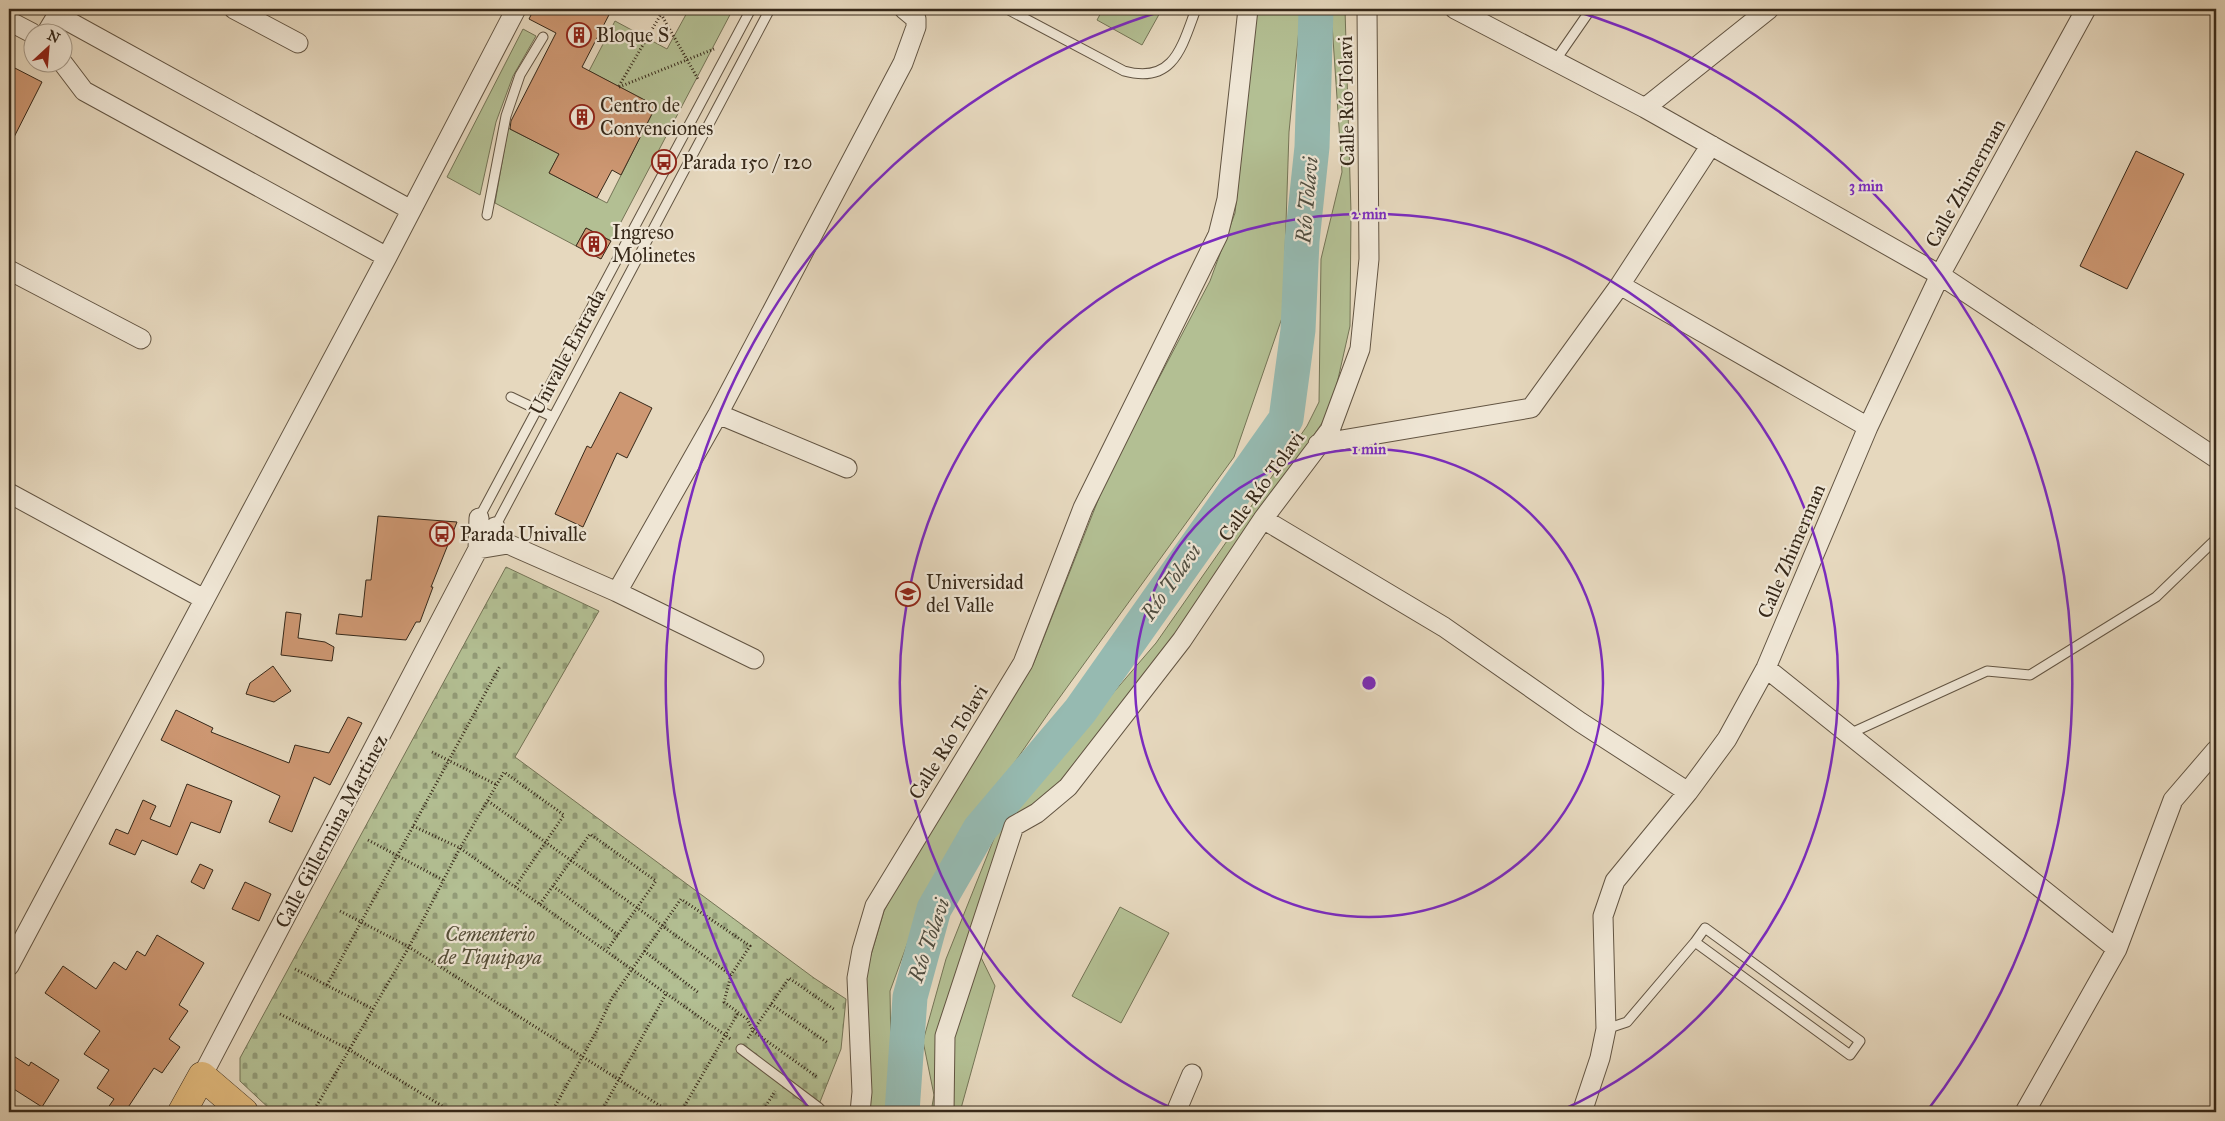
<svg xmlns="http://www.w3.org/2000/svg" width="2225" height="1121" viewBox="0 0 2225 1121" font-family="'IM FELL Great Primer',serif">
<defs>
<pattern id="cemetery-stones" width="16" height="16" patternUnits="userSpaceOnUse" patternTransform="scale(1.25)"><rect width="16" height="16" fill="#b3bf93"/><path d="M2 7V4a2 2 0 0 1 4 0v3zM10 15v-3a2 2 0 0 1 4 0v3z" fill="#929b77"/></pattern>
</defs>
<rect width="100%" height="100%" fill="#e6d8be"/>
<filter id="stains"><feTurbulence type="fractalNoise" baseFrequency=".004" numOctaves="4"/><feColorMatrix values="0 0 0 0 .2 0 0 0 0 .09 0 0 0 0 .02 0 0 0 .5 -.17"/></filter>
<radialGradient id="worn" r=".72"><stop offset=".6" stop-color="#630" stop-opacity="0"/><stop offset="1" stop-color="#630" stop-opacity=".3"/></radialGradient>
<path fill="#b3bf93" stroke="#747456" d="M689,9H733L611,241L586,228L576,246L495,203L508,128L559,154L549,173L607,203L656,106L589,71L615,21L667,49Z
M1103,9H1162L1142,45L1097,20Z
M1257,9H1301L1289,132L1283,315L1234,457L1052,708L927,890L890,991L892,1112H870L866,972L884,911L903,875L1033,665L1108,475L1210,281L1235,213Z
M1331,9H1345L1351,212L1350,326L1331,410L1176,635L1061,783L1029,808L970,935L995,986L960,1112H931L934,1095L923,1041L946,959L999,826L1156,643L1307,426L1319,402L1321,259L1342,172Z
M523,29L536,36L513,76L496,122L480,195L447,177Z
M1120,907L1169,933L1121,1023L1072,996Z"/>
<path fill="url(#cemetery-stones)" stroke="#747456" d="M506,567L599,611L515,757L814,978L846,999L841,1049L816,1112H273L240,1081V1058Z"/>
<g fill="none" stroke-linecap="round" stroke-linejoin="round">
<path stroke="#96bab1" stroke-width="35" d="M902,1112L910,997L934,909L980,829L1080,711L1286,419L1298,330L1302,241L1312,147L1316,9"/>
</g>
<path fill="#cd9772" stroke="#362819" d="M534,9H612L582,67L656,106L621,175L612,170L597,198L549,173L559,154L510,129L511,121L556,33L529,19Z
M9,65L42,82L9,147Z
M2136,151L2184,174L2127,289L2080,266Z
M586,228L611,241L601,259L576,246Z
M620,392L652,408L627,458L617,453L583,527L555,514L587,446L591,448Z
M378,516L457,522L431,587H433L420,622H416L406,640L336,634L339,614L362,617L366,580H371Z
M286,612L301,614L298,638L325,642L334,647L332,661L281,655Z
M273,666L291,691L274,702L246,694L250,683Z
M176,710L213,728L211,732L289,763L295,745L329,753L348,717L362,723L330,785L314,777L292,832L269,822L280,796L161,740Z
M187,784L232,801L220,833L191,822L177,855L142,840L135,855L109,844L116,829L128,834L143,800L156,806L150,819L170,827Z
M200,864L213,870L204,889L191,882Z
M245,882L271,894L259,921L232,909Z
M157,935L204,963L179,1005L188,1011L169,1039L180,1047L162,1073L154,1068L125,1112H105L114,1099L97,1088L109,1070L84,1054L100,1031L45,993L63,966L96,989L114,962L126,970L137,951L145,956Z
M9,1053L29,1066L31,1062L59,1080L42,1107L9,1086Z"/>
<g fill="none" stroke-linecap="round" stroke-linejoin="round">
<defs>
<path id="lane" d="M1007,9L1124,71C1174,85 1182,46 1196,9
M1555,61L1591,9
M487,215L506,116L520,75L543,37
M511,397L553,417
M479,518L751,9
M495,527L770,9
M1849,734L1987,671L2030,675L2156,597L2216,539
M1705,928L1860,1041L1850,1055L1695,942Z
M1606,1029L1627,1022L1695,942
M741,1049L818,1107L823,1112"/>
<path id="street" d="M234,9L298,43
M1455,9L1645,108L1940,275L2216,458
M57,15L411,210
M9,21L32,33
M47,32L61,9
M62,62L84,91L387,257
M1645,108L1769,9
M9,270L141,339
M1620,285L1868,427
M718,414L847,468
M1318,444L1531,408L1620,285L1711,145
M9,493L204,599
M1263,519L1444,627L1580,722L1688,792
M478,549L508,544L617,592L754,659
M478,549L479,518
M617,592L718,414L903,63L916,27V19L904,9
M1766,668L2117,949
M9,966L387,257L516,9
M202,1076L478,549L495,527
M860,1112L862,1092L857,978L862,950L875,906L1023,663L1083,508L1218,235L1227,199L1248,9
M944,1112L945,1036L1014,826L1037,813L1068,787L1182,640L1263,519L1330,430L1360,349L1369,259L1367,9
M1176,1112L1192,1074
M1582,1112L1600,1058L1606,1029L1603,916L1615,881L1688,792L1727,739L1766,668L1868,427L1940,275L2086,9
M2025,1112L2117,949L2173,800L2216,750"/>
<path id="primary" d="M182,1112L202,1076L244,1112"/>
</defs>
<use href="#lane" stroke="#625442" stroke-width="11"/>
<use href="#street" stroke="#625442" stroke-width="21"/>
<use href="#primary" stroke="#362819" stroke-width="29"/>
<path stroke="#362819" stroke-width="3" stroke-dasharray="1 2.5" stroke-linecap="butt" d="M661,14L698,79
M619,86L664,9
M619,87L714,49
M432,752L497,785
M488,801L731,975
M413,826L460,848L732,1040
M368,840L443,880
M553,886L618,935
M540,904L590,834L656,881L607,950
M340,911L409,947L670,1112
M644,951L699,993
M295,969L373,1009
M327,985L500,666
M771,1004L828,1043
M280,1014L350,1050L452,1112
M748,1038L789,978L835,1010
M313,1112L409,947L460,848L504,772L564,815L515,887
M552,1112L596,1032L612,998L681,899L750,946L731,975L724,1002L747,1019L753,1031L817,1077
M601,1112L667,992
M681,1112L738,1013
M762,1112L775,1091"/>
<use href="#lane" stroke="#efe6d5" stroke-width="9"/>
<use href="#street" stroke="#efe6d5" stroke-width="19"/>
<use href="#primary" stroke="#e3bc7f" stroke-width="28"/>
</g>
<g fill="none" stroke="#7b2cbf" stroke-width="2.5">
<circle cx="1369" cy="683" r="234"/>
<path d="M1178 1111A469 469 0 1 1 1560 1111"/>
<path d="M811 1111A703 703 0 0 1 1169 9M1569 9A703 703 0 0 1 1927 1111"/>
</g>
<defs>
<symbol id="building-ring" viewBox="-11 -11 22 22"><circle r="9.5" fill="#efe6d5" stroke="#8f2418" stroke-width="1.5"/><path d="M-4-6H4V6H1V3H-1V6H-4ZM-2.5-4.3h1.7v1.8h-1.7ZM.8-4.3h1.7v1.8H.8ZM-2.5-1h1.7V.8h-1.7ZM.8-1h1.7V.8H.8Z" fill="#8f2418"/></symbol>
<symbol id="bus-ring" viewBox="-11 -11 22 22"><circle r="9.5" fill="#efe6d5" stroke="#8f2418" stroke-width="1.5"/><path d="M-5-6H5V4H4V6H2V4H-2V6H-4V4H-5ZM-3.5-4V0h7V-4ZM-3.5 1.2v1.5H-2V1.2ZM2 1.2v1.5H3.5V1.2Z" fill="#8f2418"/></symbol>
<symbol id="university-ring" viewBox="-11 -11 22 22"><circle r="9.5" fill="#efe6d5" stroke="#8f2418" stroke-width="1.5"/><path d="M0-5L7-2L0 1L-7-2ZM-4 1L0 2.5L4 1V4Q0 6-4 4Z" fill="#8f2418"/></symbol>
</defs>
<g fill-rule="evenodd">
<use href="#building-ring" x="565" y="21" width="28" height="28"/>
<use href="#building-ring" x="568" y="103" width="28" height="28"/>
<use href="#bus-ring" x="650" y="148" width="28" height="28"/>
<use href="#building-ring" x="580" y="230" width="28" height="28"/>
<use href="#bus-ring" x="428" y="520" width="28" height="28"/>
<use href="#university-ring" x="894" y="580" width="28" height="28"/>
</g>
<g text-anchor="middle" dominant-baseline="central" stroke-width="4.5" stroke-linejoin="round" paint-order="stroke">
<g font-size="20" fill="#362819" stroke="#efe6d5" text-anchor="start">
<text x="596" y="35">Bloque S</text>
<text x="600" y="105">Centro de<tspan x="600" dy="23">Convenciones</tspan></text>
<text x="682" y="162">Parada 150 / 120</text>
<text x="612" y="232">Ingreso<tspan x="612" dy="23">Molinetes</tspan></text>
<text x="460" y="534">Parada Univalle</text>
<text x="926" y="582">Universidad<tspan x="926" dy="23">del Valle</tspan></text>
</g>
<g font-size="20" fill="#362819" stroke="#efe6d5">
<text transform="translate(1346 101) rotate(-91)">Calle Río Tolavi</text>
<text transform="translate(1965 183) rotate(-61)">Calle Zhimerman</text>
<text transform="translate(567 352) rotate(-62)">Univalle Entrada</text>
<text transform="translate(1261 486) rotate(-54)">Calle Río Tolavi</text>
<text transform="translate(1791 551) rotate(-67)">Calle Zhimerman</text>
<text transform="translate(948 742) rotate(-58)">Calle Río Tolavi</text>
<text transform="translate(331 831) rotate(-62)">Calle Gillermina Martinez</text>
</g>
<g font-size="20" font-style="italic" fill="#554e38" stroke="#efe6d5">
<text x="490" y="934">Cementerio<tspan x="490" dy="23">de Tiquipaya</tspan></text>
</g>
<g font-size="21" font-style="italic" fill="#4e4c3f" stroke="#efe6d5">
<text transform="translate(1307 200) rotate(-85)">Río Tolavi</text>
<text transform="translate(1171 582) rotate(-55)">Río Tolavi</text>
<text transform="translate(929 940) rotate(-71)">Río Tolavi</text>
</g>
</g>
<circle cx="1369" cy="683" r="8" fill="#7b2cbf" stroke="#efe6d5" stroke-width="2.5"/>
<g font-size="15" text-anchor="middle" font-weight="bold" fill="#7b2cbf" stroke="#efe6d5" stroke-width="4.5" stroke-linejoin="round" paint-order="stroke">
<text x="1866" y="191">3 min</text>
<text x="1369" y="219">2 min</text>
<text x="1369" y="454">1 min</text>
</g>
<rect width="2225" height="1121" fill="none" stroke="#e6d8be" stroke-width="30"/>
<rect x="10" y="10" width="2205" height="1101" fill="none" stroke="#362819" stroke-width="2.5"/>
<rect x="15" y="15" width="2195" height="1091" fill="none" stroke="#362819"/>
<g transform="translate(48 48) rotate(26)"><circle r="24" fill="#efe6d5" stroke="#a59a8a"/>
<path d="M0-4L9 19L0 12L-9 19Z" fill="#8f2418"/>
<text y="-8" font-size="14" font-weight="bold" text-anchor="middle" fill="#362819">N</text>
</g>
<rect width="100%" height="100%" filter="url(#stains)"/>
<rect width="100%" height="100%" fill="url(#worn)"/>
</svg>
